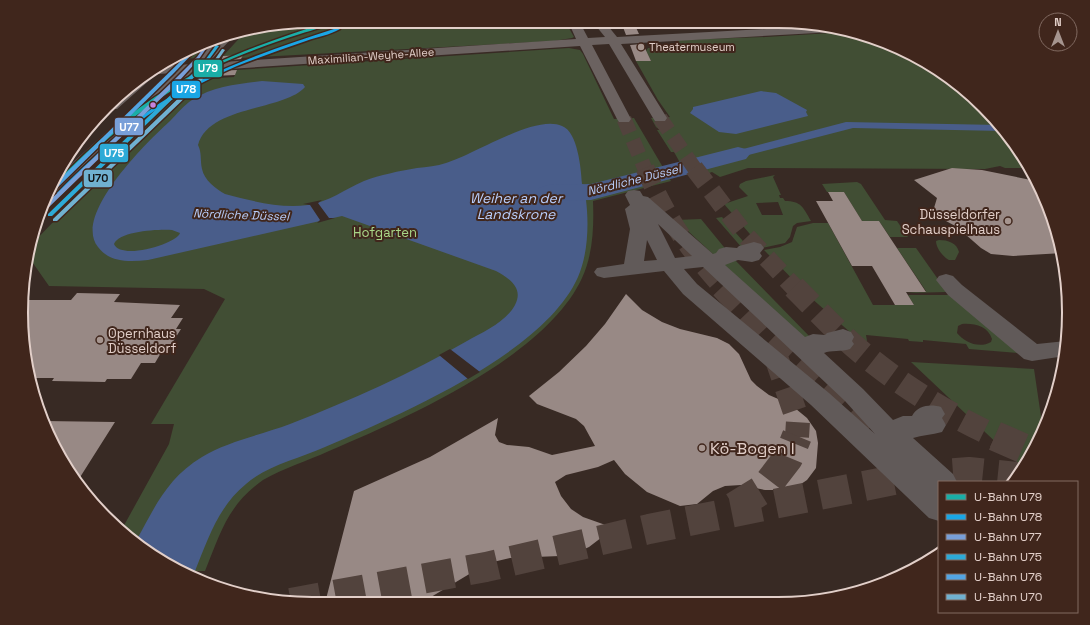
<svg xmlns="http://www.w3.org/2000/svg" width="1090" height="625" viewBox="0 0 1090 625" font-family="'Space Grotesk',sans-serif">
<rect width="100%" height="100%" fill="#382a24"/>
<path fill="#414e34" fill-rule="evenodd" d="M313,21H565L574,37L572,38L554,41L241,58L242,55L223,56L245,32Z
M847,32C920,46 994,102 1029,168H1005L1000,166L985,169L748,168L720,177L712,172L703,175L696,165L683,168L674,152H671L657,130H660L656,127L651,118L670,117L658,100L636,61H651L646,51L648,48L681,45L677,40L766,37Z
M219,36H224L200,58L177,59L197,48H210L215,38Z
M569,48L580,50L583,54L614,119L634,118L671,181L593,201C594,227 593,254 582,278C546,357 406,418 329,451C307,461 284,468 263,480C227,506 221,532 205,571H183L151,555L122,529L169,444L174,424H151L225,299L204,289L49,286L28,256L30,246L57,218V215L187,86L199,83L202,79L234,77L237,70Z
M775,175L773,177L781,195H779L780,198H783L785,201C801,201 803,207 811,221L797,223L793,226L790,237L785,243L762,248L724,204L748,196L739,187L740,184L746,181ZM778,202L783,215H762L756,203Z
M857,182L861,184L885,220L897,221L908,237H890L879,221H862L844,192H827L822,184Z
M722,217L749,248L743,249L716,218Z
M701,219L728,252L714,255L676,220Z
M813,223H828L873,305H914L908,295H950L1019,353L969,349L966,344L923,340V342L909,341L908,339L866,335L867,341L859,340L810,297L764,250L780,247L792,242L797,227ZM962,324C974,323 988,326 992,339L991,342C979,349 964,342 957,333L958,326Z
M939,240C948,240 957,243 959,252L955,260H949C943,257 936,248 936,241Z
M897,248H916L947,292L906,293L926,291Z
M734,259L812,339L807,341L721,262Z
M911,362L1034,369L1043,430L1023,468Z"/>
<path fill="#495d8a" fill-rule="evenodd" d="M262,81L303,84L305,87C284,111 209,105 198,145C202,153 200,160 202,169C204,180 216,189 225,194C252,201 281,209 308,205C329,202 345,189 364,181C380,175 399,171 417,168C427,167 437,166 446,163C474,155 535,114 562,126C578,132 581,169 582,184L590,188L591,196L587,197L586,200C589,224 588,254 578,277C544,354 399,415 325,447C298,459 268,465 246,484C218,507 208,539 195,571C172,571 152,556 136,541C155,507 167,478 202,457C228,441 261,435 290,424C351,400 410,374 467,341C483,332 506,322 515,305C524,288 509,278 496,271L342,216L148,260C130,262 110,263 98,247C72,215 148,141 170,121C177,114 184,105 192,100C213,86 239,84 262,81ZM172,230L180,233C178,243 121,261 114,244C119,231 159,229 172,230Z
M761,91L776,93L807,110L806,112L808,116L736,134L719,132L690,113L693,109V107Z
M846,122L999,125L1004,131L853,128L698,168L694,162Z
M666,169L670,175L634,185L631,178Z
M623,180L626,187L598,194L597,187Z"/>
<path fill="#382a24" d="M322,200L318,203L329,218H335L317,223L320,220L310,205L303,204Z
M450,349L480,372L468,379L439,355Z"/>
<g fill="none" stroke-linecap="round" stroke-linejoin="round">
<path fill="#495d8a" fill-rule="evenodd" d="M738,147L746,149L750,154L746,159L591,200L548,201L539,198L535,193L539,188L548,185L591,184Z"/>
</g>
<path fill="#988985" d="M633,21L639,34L626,35L621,22Z
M643,44L651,61H636L630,45Z
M243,55L241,59L221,61L223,56Z
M237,70L235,75L214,76L216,71Z
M952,168L982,170L1036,181L1047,201L1063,253L1013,256L991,254L981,248L957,227L946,221L934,208L937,198L914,180Z
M828,192H844L862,221H879L926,292H906L914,305H895L872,266H852L816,201H833Z
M77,293L120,294L114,302L180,305L171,318H183L176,329H181L167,351H162L155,363H141L131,379H107L105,382L52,381L54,378H32L21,313L23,300H71Z
M626,294L642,310L662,322L680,329L717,338L729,344L739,354L751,380L757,386L769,395L790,404L807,418L816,431L818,443L816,468L807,480L798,486L784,490H765L741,485L725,486L713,491L697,504L680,506L647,492L625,474L614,460L598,467L566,475L555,482L561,496L571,509L583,517L614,528L589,547L578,552L560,556L510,558L493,562L481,567L421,603H325L354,491L430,457L498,418L495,435L499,442L507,445L529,447L552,455L595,446L584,426L576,419L537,404L529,396L559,372L586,346L605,324Z
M44,421L115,422L77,482Z"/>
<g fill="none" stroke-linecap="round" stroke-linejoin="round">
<path stroke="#52433d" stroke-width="15" stroke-dasharray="15 8" stroke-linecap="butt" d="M660,118L695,169
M624,119L645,169"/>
<path stroke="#52433d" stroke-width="19" stroke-dasharray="19 10" stroke-linecap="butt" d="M645,168C665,215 689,251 723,288
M694,168L745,235L795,288"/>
<path stroke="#52433d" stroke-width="24" stroke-dasharray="24 12" stroke-linecap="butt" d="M722,287L768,335L879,437
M794,287C816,309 837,332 861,352C903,387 949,415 997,437
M775,354L798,421L797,437"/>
<path stroke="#52433d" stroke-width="30" stroke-dasharray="30 15" stroke-linecap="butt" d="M878,436L939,493
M995,436L1032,452
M734,507L765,488L788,458L797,436
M291,603L486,567L649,529L914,476L969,472L1017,477"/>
<path fill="#615a59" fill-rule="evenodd" d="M634,190L640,191L643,196L648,197L713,254L716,253L719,249L726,247L737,248L739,246L754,242L761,244L764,248L760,253L762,256L759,260L752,262L738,260L725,265L805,337L813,334L825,335L827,333L843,329L851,332L854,337L852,341L854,344L850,349C841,352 831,350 824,353L863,389L893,420L903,416H912C918,405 931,404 941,407L945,414L942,418L946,425L942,432C932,435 922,435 913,438L953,474L957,482H939V521L929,518L811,405L683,294L664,271L604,278L597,276L594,272L597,268L624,264L630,229L625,209L630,205L625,195L628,191ZM658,224L692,256L675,258ZM647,240L657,260L644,261ZM703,267L845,401L875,434L829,393L697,284L684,269Z
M946,274L953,276L962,285L1037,344L1066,341L1065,356L1032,361L1024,359L948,295L936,280L939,276Z"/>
<path fill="#6b6260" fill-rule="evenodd" d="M568,21H579L588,38L605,37L592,21H604L617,37L820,26L840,30L835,32L621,44L667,118L665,121H655L653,118L609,44L592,45L631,119L629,122H619L617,119L580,46L198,71L176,84L58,195L50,196L59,175L166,78L176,73L157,74L152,72L164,66L192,64L221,36L235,35L208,63L576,39Z
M152,72L154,75L152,78L117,109H109L135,81Z"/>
<defs>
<path id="metro-1" d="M331,21H337C326,27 312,30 300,34C277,41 256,49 234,58C163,88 109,134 56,188H53L56,182C91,147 128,112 171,87C221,57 276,39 331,21Z"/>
<path id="metro-2" d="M337,28L340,29C330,35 317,37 306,41C283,49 260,57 237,66C206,80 175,96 147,116C116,139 89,167 62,194L60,195L57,193C68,181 80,170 92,159C113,138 136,119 160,103C214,68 276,48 337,28Z"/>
<path id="metro-3" d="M212,40L199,59L180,80L46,210H43L46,204L176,78L197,57L207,43Z"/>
<path id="metro-4" d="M216,45L219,46L205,65L186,86L52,216H48V214L182,84L203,63Z"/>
<path id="metro-5" d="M195,49V51L173,74L54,191L52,192L55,184L190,52Z"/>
<path id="metro-6" d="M223,49L225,50L211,70L192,91L57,221H53V219L188,89L209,68L222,49Z"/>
</defs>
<use href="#metro-1" stroke="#40261c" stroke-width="3"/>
<use href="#metro-2" stroke="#40261c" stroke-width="3"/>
<use href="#metro-3" stroke="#40261c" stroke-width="3"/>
<use href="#metro-4" stroke="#40261c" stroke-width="3"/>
<use href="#metro-5" stroke="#40261c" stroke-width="3"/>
<use href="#metro-6" stroke="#40261c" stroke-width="3"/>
<use href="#metro-1" fill="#1aaea7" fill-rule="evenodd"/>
<use href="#metro-2" fill="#1aa6e5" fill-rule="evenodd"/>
<use href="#metro-3" fill="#789fd8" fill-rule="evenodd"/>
<use href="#metro-4" fill="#2daad7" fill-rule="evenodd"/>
<use href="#metro-5" fill="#53a5e3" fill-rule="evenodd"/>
<use href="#metro-6" fill="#70b1d0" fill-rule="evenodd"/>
</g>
<g fill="#a6958f" stroke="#40261c" stroke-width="1.5">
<circle cx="641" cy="47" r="4"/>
<circle cx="1008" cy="221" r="4"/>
<circle cx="100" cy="340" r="4"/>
<circle cx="702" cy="448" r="4"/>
</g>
<circle fill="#c483df" stroke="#40261c" stroke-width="1.5" cx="153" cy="105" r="3.5"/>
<g text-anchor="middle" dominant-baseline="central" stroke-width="4" stroke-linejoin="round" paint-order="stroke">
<g font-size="11" fill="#e2cfc9" stroke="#40261c" text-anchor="start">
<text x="649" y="47">Theatermuseum</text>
</g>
<g font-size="11" fill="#e2cfc9" stroke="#40261c">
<text transform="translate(371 56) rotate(-4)">Maximilian-Weyhe-Allee</text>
</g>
<g font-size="12" font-style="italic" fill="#b8cefc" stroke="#40261c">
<text transform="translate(634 180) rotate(-14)">Nördliche Düssel</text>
<text transform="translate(241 215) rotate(2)">Nördliche Düssel</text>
</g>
<g font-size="13" fill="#e2cfc9" stroke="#40261c" text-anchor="end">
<text x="1000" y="214">Düsseldorfer<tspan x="1000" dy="15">Schauspielhaus</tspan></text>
<text x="108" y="333" text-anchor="start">Opernhaus<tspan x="108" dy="15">Düsseldorf</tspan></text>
</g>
<g font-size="13" fill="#a9d788" stroke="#40261c">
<text x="385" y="232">Hofgarten</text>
</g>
<g font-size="14" font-style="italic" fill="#b8cefc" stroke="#40261c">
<text x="516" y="198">Weiher an der<tspan x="516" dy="16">Landskrone</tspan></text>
</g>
<g font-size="16" fill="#e2cfc9" stroke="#40261c" text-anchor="start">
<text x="710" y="448">Kö-Bogen I</text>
</g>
</g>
<path d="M0 0H1090V625H0ZM312 28H778A284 284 0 0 1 1062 312V313A284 284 0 0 1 778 597H312A284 284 0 0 1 28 313V312A284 284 0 0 1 312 28Z" fill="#40261c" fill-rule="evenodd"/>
<path fill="none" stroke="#e2cfc9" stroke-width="2" d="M312 28H778A284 284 0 0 1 1062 312V313A284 284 0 0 1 778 597H312A284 284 0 0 1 28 313V312A284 284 0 0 1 312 28Z"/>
<g stroke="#40261c" stroke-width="1.5">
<rect x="193" y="59" width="30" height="19" rx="4" fill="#1aaea7"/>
<rect x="171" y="80" width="30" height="19" rx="4" fill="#1aa6e5"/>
<rect x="114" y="117" width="30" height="19" rx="4" fill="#789fd8"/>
<rect x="99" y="143" width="30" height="20" rx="4" fill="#2daad7"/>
<rect x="83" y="169" width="30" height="19" rx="4" fill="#70b1d0"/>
</g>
<g font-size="11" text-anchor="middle" font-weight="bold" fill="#fff">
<text x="208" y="72">U79</text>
<text x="186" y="93">U78</text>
<text x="129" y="131">U77</text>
<text x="114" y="157">U75</text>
</g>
<g font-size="11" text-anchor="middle" font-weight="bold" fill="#111">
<text x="98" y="182">U70</text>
</g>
<rect x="938" y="481" width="140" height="132" fill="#40261c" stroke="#816a61"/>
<rect x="946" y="494" width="20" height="6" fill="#1aaea7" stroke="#816a61"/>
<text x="974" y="501" font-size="12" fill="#e2cfc9">U-Bahn U79</text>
<rect x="946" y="514" width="20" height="6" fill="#1aa6e5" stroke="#816a61"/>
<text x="974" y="521" font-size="12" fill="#e2cfc9">U-Bahn U78</text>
<rect x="946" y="534" width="20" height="6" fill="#789fd8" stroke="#816a61"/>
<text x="974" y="541" font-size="12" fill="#e2cfc9">U-Bahn U77</text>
<rect x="946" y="554" width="20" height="6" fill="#2daad7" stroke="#816a61"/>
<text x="974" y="561" font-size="12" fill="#e2cfc9">U-Bahn U75</text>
<rect x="946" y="574" width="20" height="6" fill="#53a5e3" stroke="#816a61"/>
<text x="974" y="581" font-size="12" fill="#e2cfc9">U-Bahn U76</text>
<rect x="946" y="594" width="20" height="6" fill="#70b1d0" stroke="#816a61"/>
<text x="974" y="601" font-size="12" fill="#e2cfc9">U-Bahn U70</text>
<g transform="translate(1058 32)"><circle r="19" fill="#40261c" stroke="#816a61"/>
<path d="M0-3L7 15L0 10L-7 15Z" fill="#a6958f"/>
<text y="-6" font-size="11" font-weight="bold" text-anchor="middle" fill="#e2cfc9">N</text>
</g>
</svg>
